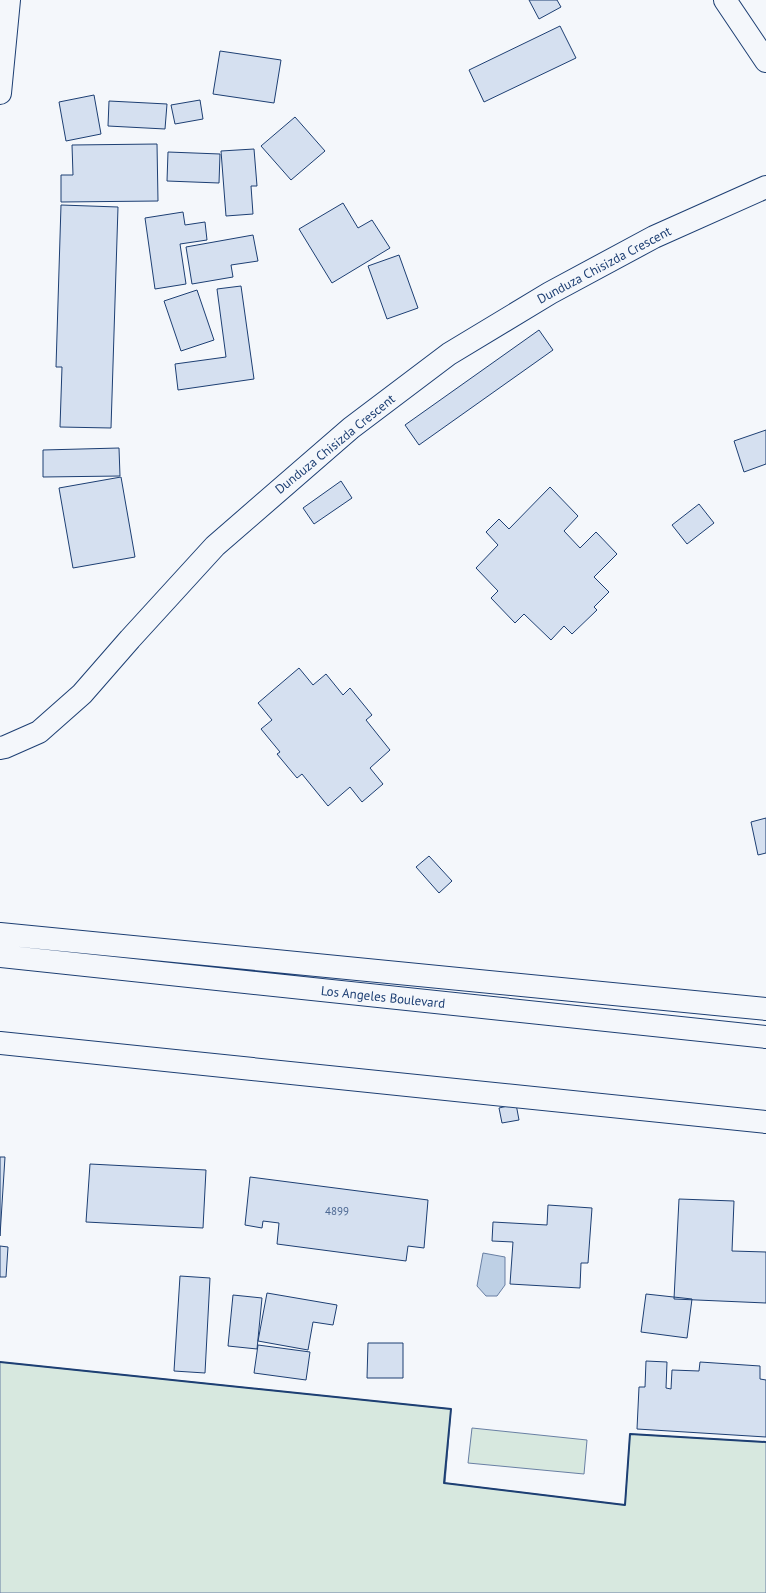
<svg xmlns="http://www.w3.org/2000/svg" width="766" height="1593" viewBox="0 0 766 1593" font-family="'PT Sans',sans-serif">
<rect width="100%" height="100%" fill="#f4f7fb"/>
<path fill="#d7e8df" stroke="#687fa3" d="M0,1362L451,1409L445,1483L625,1505L630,1434L766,1442V1593H0Z
M472,1428L587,1440L584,1474L468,1463Z"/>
<path fill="#bed0e5" stroke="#687fa3" d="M483,1253L505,1257V1285L497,1296H486L477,1286Z"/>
<path fill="#d5e0f0" stroke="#1d3f73" d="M529,0H557L561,7L539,19Z
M560,26L576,58L484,102L469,70Z
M220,51L281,60L274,103L213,94Z
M94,95L101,134L66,141L59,102Z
M200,100L203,119L175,124L171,105Z
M109,101L167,104L165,129L108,126Z
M295,117L325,151L291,180L261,146Z
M157,144L158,201L61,202V175H73L72,145Z
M254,149L257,186H251L253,214L226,216L221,151Z
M168,152L220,154L219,183L167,181Z
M343,203L358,228L372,220L390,248L332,283L299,229Z
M61,205L118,207L111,428L60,427L62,367H56Z
M183,212L185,225L205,222L207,240L180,244L186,284L155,289L145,218Z
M253,235L258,261L231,265L233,277L192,284L186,247Z
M399,255L418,308L387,319L368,266Z
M241,286L254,379L178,390L175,364L226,357L217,289Z
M197,290L214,340L181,351L164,301Z
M539,330L553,350L419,445L405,425Z
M766,430V464L744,472L734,441Z
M119,448L120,476L43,477V450Z
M121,477L135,557L73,568L59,488Z
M341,481L352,498L314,524L303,508Z
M550,487L578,516L564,531L580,548L596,532L617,554L594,577L609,592L594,607L597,610L572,634L564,626L551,640L524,614L515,623L491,598L498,591L476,568L498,545L486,532L499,519L509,529Z
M699,504L714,523L687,544L672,525Z
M299,668L313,685L326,674L343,695L350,688L372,715L366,720L390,750L370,768L383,784L362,802L350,787L328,806L302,774L297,778L277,754L280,752L261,729L272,720L258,703Z
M766,818V853L758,855L751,822Z
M429,856L452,881L439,893L416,867Z
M516,1104L519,1120L502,1123L499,1108Z
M0,1157H5L0,1236Z
M90,1164L206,1170L203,1228L86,1222Z
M250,1177L428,1200L424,1248L408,1246L406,1261L277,1244L279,1223L263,1221L262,1228L245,1225Z
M679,1199L734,1201L732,1251L766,1252V1303L674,1299Z
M548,1205L592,1208L588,1263H581L580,1288L510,1284L513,1242L492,1241L493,1222L547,1225Z
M0,1246L8,1247L6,1277H0Z
M180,1276L210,1278L205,1373L174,1371Z
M267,1293L337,1305L333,1325L313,1322L308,1350L258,1341Z
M646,1294L692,1299L687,1338L641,1332Z
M233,1295L262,1298L257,1349L228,1346Z
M368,1343H403V1378H367Z
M258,1345L310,1352L306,1380L254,1373Z
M646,1361L667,1362L666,1388L671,1389L672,1370L699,1371L700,1362L760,1366V1379L766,1380V1437L637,1429L639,1387H645Z"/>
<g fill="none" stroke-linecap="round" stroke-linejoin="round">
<defs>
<path id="minor" d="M725,0L766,61
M0,93L9,0
M0,748L5,747L39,732L82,694L130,639L215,546L351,428L449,354L550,293L654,237L766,187
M0,1043L766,1122"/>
<path id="secondary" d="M0,934L766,1009
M0,956L766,1037"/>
</defs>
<use href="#minor" stroke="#1d3f73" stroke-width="24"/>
<use href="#secondary" stroke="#1d3f73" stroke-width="24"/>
<use href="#minor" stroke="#f4f7fb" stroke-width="22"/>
<use href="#secondary" stroke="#f4f7fb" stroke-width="22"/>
<path stroke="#1d3f73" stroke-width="2" d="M0,1362L451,1409L444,1483L625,1505L630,1434L766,1442"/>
</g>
<g text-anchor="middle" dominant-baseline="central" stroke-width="3" stroke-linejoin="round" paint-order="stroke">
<g font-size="11" fill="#4b6792">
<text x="337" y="1211">4899</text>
</g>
<g font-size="13" fill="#1d3f73" stroke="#f4f7fb">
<text transform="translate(604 265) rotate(-28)">Dunduza Chisizda Crescent</text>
<text transform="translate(335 444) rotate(-39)">Dunduza Chisizda Crescent</text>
<text transform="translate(383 997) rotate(6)">Los Angeles Boulevard</text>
</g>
</g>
</svg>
